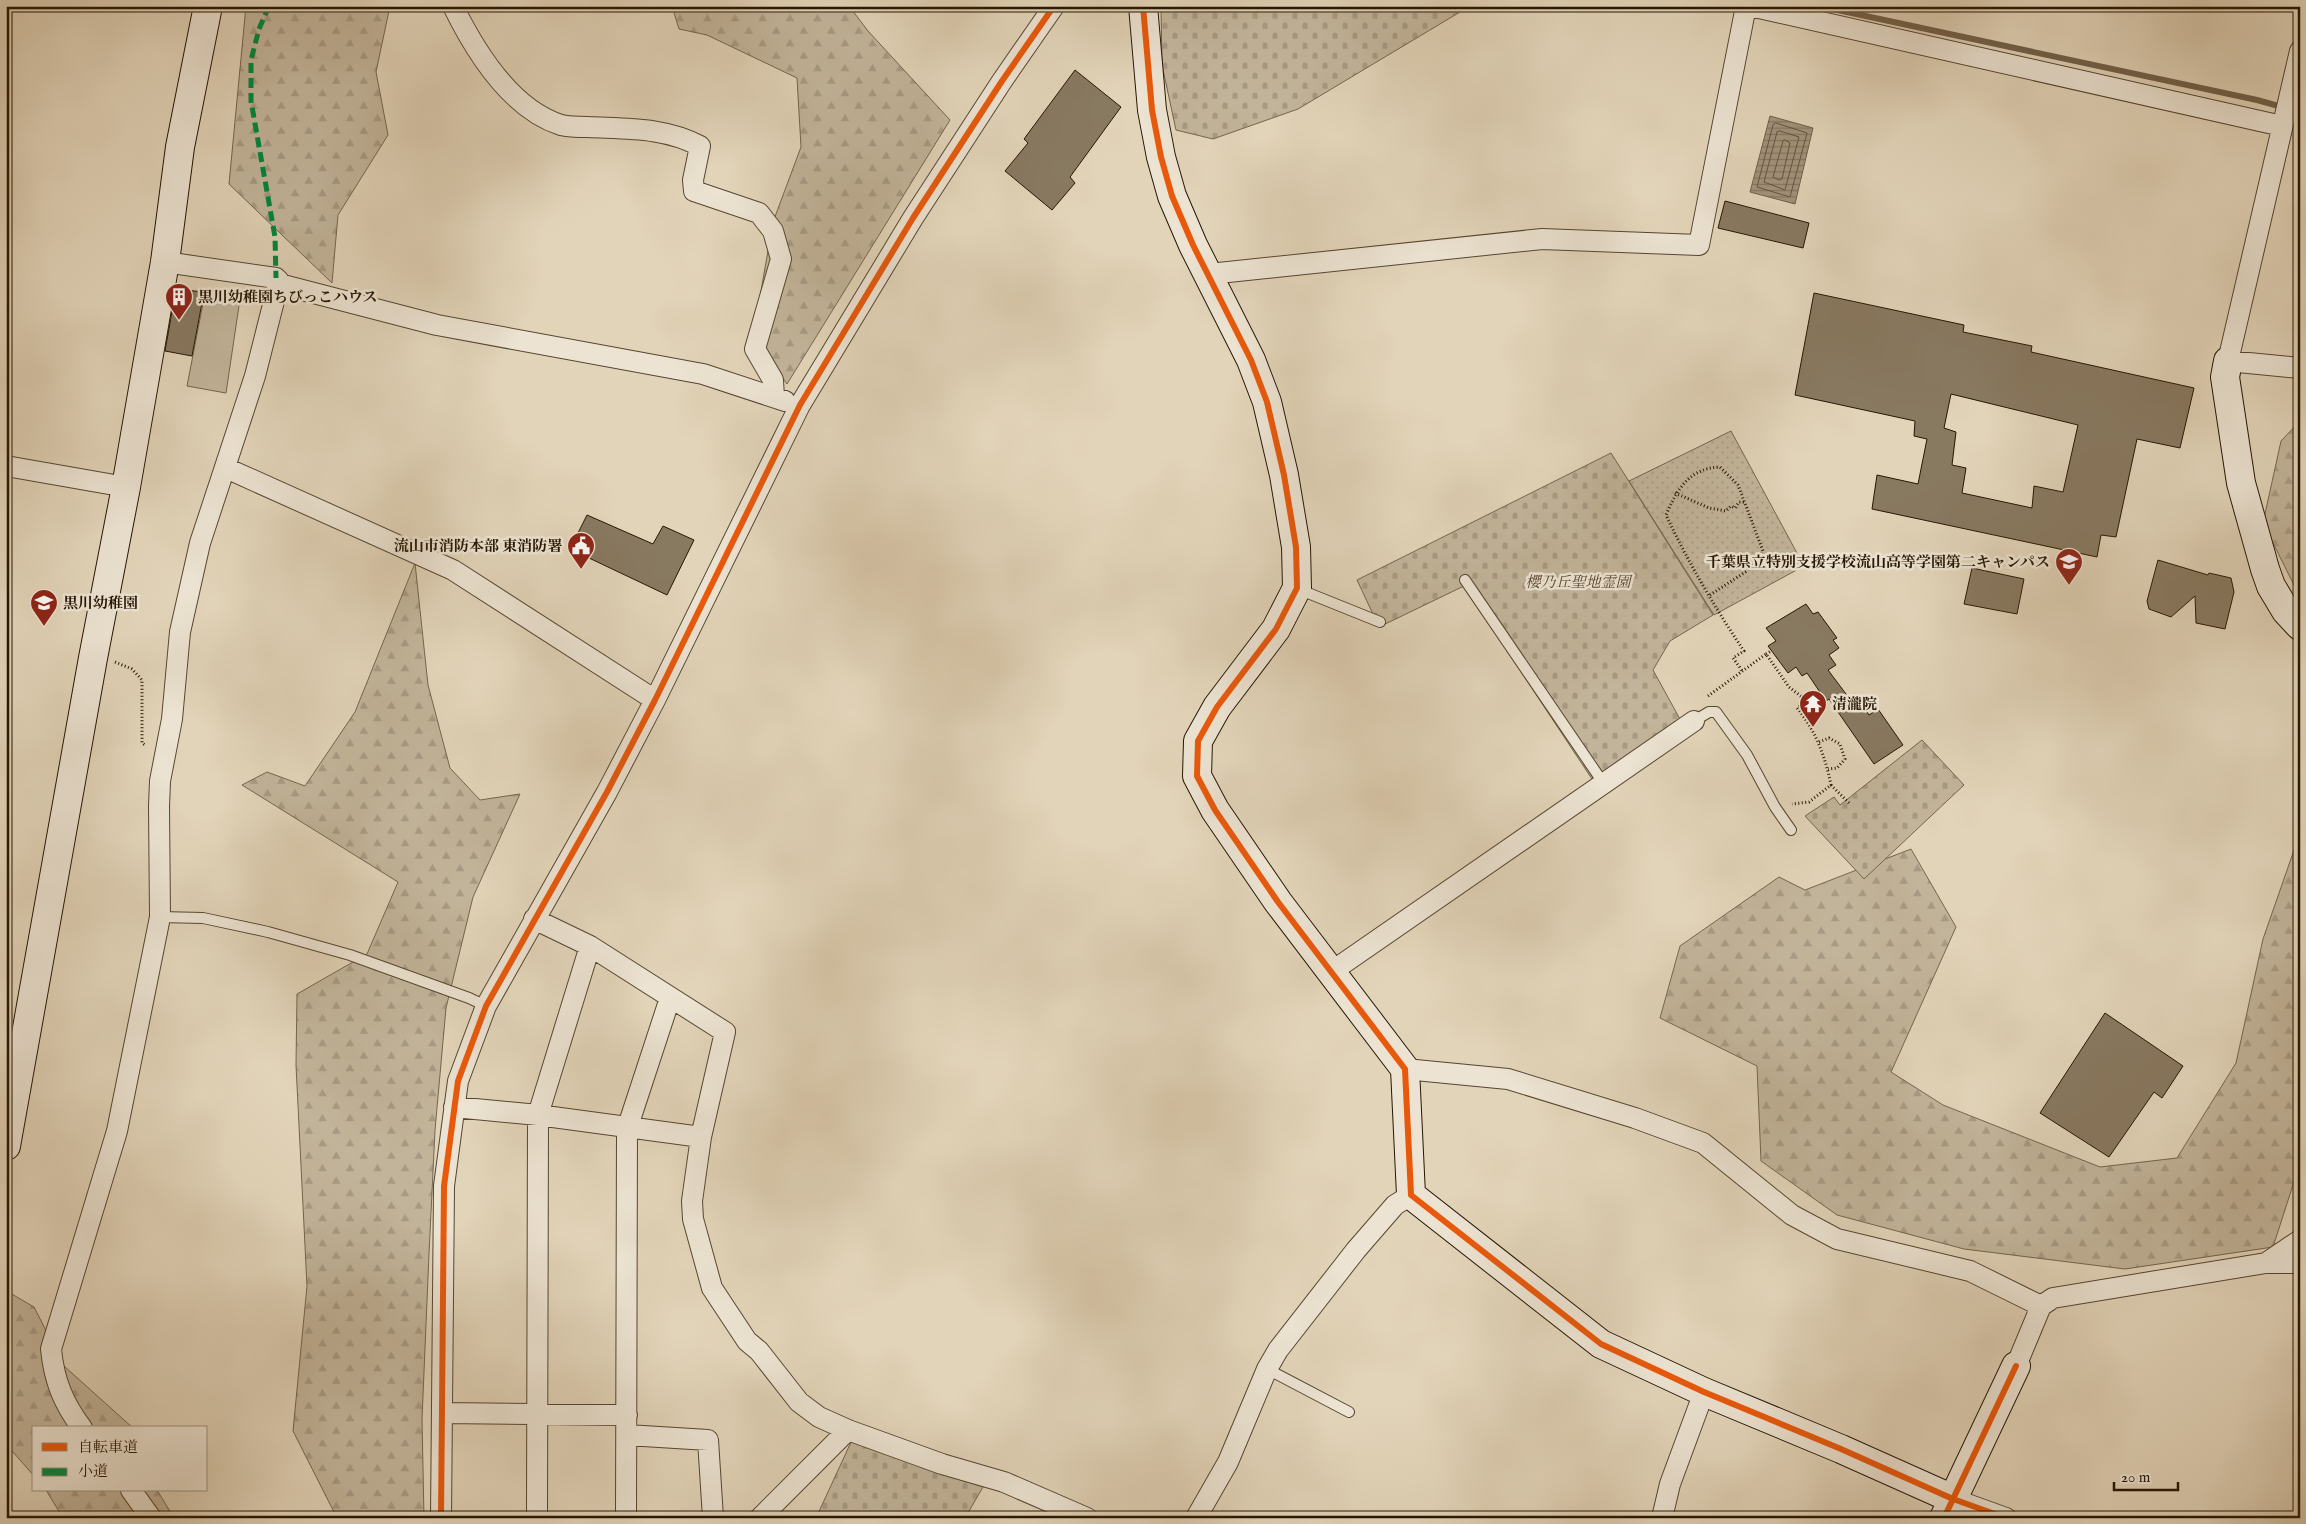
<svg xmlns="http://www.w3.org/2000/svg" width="2306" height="1524" viewBox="0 0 2306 1524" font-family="'IM FELL English','Noto Serif JP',serif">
<defs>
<pattern id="forest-firs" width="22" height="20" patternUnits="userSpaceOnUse" patternTransform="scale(1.25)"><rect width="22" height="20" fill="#c2b49a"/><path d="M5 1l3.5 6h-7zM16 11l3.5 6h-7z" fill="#a79a83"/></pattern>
<pattern id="cemetery-stones" width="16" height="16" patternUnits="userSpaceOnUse" patternTransform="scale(1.25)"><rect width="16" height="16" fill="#c2b49a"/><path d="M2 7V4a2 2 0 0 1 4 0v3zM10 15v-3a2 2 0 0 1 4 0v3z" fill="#a79a83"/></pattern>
<pattern id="park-dots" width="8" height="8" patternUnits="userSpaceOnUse" patternTransform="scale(1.25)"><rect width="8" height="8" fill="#c2b49a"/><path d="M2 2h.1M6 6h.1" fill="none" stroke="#a79a83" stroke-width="1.8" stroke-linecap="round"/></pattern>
<pattern id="water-rules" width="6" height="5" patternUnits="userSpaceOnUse" patternTransform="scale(1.25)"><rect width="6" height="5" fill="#a2937b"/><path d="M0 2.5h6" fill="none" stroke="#847763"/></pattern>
</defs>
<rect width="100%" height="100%" fill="#e2d4b9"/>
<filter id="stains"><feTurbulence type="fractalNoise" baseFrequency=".004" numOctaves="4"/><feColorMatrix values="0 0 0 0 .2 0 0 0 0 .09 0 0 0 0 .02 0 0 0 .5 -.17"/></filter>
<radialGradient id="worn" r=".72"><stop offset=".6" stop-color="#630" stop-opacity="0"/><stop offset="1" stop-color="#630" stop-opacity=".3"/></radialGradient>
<path fill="url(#forest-firs)" stroke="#74654e" d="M246,6H390L376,72L388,135L338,215L332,283L229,184Z
M672,6H849L868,31L950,120L787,384L753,337L773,222L801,147L797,78L707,35L679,29Z
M2300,421V597L2263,523L2281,441Z
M415,563L428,685L450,768L480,800L520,794L473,897L446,1008L435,1130L429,1254L422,1419L424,1518H337L293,1431L307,1286L296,1065L297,994L367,954L398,882L242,785L267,772L305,786L355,712Z
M2300,833V1163L2273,1247L2125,1269L1964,1249L1837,1215L1761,1161L1757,1066L1660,1018L1680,946L1779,877L1805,890L1911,849L1956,927L1891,1072L1943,1105L2100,1167L2177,1158L2236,1063L2263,939Z
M10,1293L34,1307L64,1366L133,1428H34V1476L6,1444V1295Z
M46,1490H157L174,1518H63Z"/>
<path fill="url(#cemetery-stones)" stroke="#74654e" d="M1161,6H1470L1298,109L1213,139L1176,130L1162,65Z
M1611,453L1713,615L1670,641L1653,670L1681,721L1592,779L1464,586L1379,627L1357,580Z
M1922,740L1964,785L1864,879L1805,816L1834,797L1840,805Z
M852,1440L983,1487L965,1518H816Z"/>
<path fill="url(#park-dots)" stroke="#74654e" d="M1731,431L1804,566L1714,615L1629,481Z"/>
<path fill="#c2b49a" stroke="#74654e" d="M205,293L240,299L226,393L187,386Z"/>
<path fill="url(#water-rules)" stroke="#71614b" d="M1770,116L1813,128L1795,204L1750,192Z"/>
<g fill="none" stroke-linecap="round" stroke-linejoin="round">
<path stroke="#64543e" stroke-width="1" d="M1776,123L1807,133L1790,197L1757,187L1773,125Z
M1780,131L1799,137L1785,190L1764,182L1777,132Z
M1785,140L1790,143L1782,179L1779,180L1773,177L1783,141Z"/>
<path stroke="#71614b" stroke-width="6" d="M1819,6L2257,100L2300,112"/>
</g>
<path fill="#887961" stroke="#271602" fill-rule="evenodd" d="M1075,70L1121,107L1070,177L1075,183L1052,210L1005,171L1028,143L1024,139Z
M1725,201L1809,223L1803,248L1718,228Z
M176,289L204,292L192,356L165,351Z
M1814,293L1964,325L1963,332L2032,346L2031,352L2194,388L2180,448L2137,439L2116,537L2101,535L2097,557L1872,509L1877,475L1918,484L1927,439L1914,436L1915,421L1795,395ZM1951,394L2078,425L2063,492L2034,486L2032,508L1962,493L1966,468L1952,465L1956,432L1944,428Z
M587,515L653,544L663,526L694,540L667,595L570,549Z
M2158,560L2208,575L2209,573L2231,578L2234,592L2225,629L2196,623L2195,596L2171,617L2149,609L2147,601Z
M1972,568L2024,579L2017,614L1964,604Z
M1806,604L1813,614L1818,612L1837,638L1833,640L1839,648L1829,655L1836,665L1828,670L1849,698L1855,694L1869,715L1878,709L1903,745L1874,764L1829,699L1826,701L1807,673L1802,676L1796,667L1788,673L1768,646L1776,641L1766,628Z
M2105,1013L2183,1066L2162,1098L2154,1092L2109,1157L2040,1113Z"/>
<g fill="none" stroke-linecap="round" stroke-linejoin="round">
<defs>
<path id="lane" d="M1465,580L1604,784
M1298,589L1380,622
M1694,721L1709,712H1716L1747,755L1775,807L1791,830
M160,917L203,918L268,932L350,955L469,998L486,1006
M1267,1369L1349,1412"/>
<path id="street" d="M453,6C475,51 511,109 561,125C569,127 580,127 588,127C627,129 664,127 700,146L693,180L694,191L759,213L773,231L781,259L755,349L773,380L774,397
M1750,6L2282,126
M2300,51L2228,361L2300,368
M1209,274L1542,239L1699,245L1746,6
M279,284L437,325L703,374L785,401
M6,466L126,487
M226,468L453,570L655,700
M1331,972L1694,721
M1405,1069L1508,1079L1635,1118L1703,1143L1792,1215L1837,1239L1970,1271L2041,1306
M454,1107L538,1115L701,1137L725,1032L590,946L534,919
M701,1137L692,1201L693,1219L712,1288L747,1341L759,1351L799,1402L819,1417L848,1430L942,1464L1004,1482L1087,1518
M2266,1263H2300
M2016,1366L2041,1306L2053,1298L2266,1263L2300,1240
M442,1413L627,1415
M82,1428C63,1403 54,1380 51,1349L117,1131L160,917L159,806L160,781L172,719L180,632L200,543L255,376L279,281L276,278L165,262
M627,1435L708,1440L713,1518
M131,1490L151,1518
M1953,1499L2006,1518
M441,1518L444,1186L458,1081L486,1006L607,792L655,700L800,405L913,218L1002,81L1054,6
M537,1518L538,1115L590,946
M626,1518L627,1129L670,998
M760,1518L848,1430
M1196,1518L1228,1462L1267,1369L1278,1350L1356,1250L1395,1205L1411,1195
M1662,1518L1670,1484L1704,1392"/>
<path id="secondary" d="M1143,6L1152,110L1161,157L1172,196L1193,245L1251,360L1267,402L1284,475L1296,547L1297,588L1276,629L1217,707L1198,741L1197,776L1215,810L1278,902L1405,1069L1411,1195L1601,1344L1704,1392L1841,1449L1953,1499
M2228,361L2225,377L2241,483L2265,569L2271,586L2286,611L2300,626
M6,1146L93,658L126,487L165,262L180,147L208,6
M1944,1518L2016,1366"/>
</defs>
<use href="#lane" stroke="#564630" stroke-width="12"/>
<use href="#street" stroke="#564630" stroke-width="22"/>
<use href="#secondary" stroke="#271602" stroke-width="30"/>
<path stroke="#271602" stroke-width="3" stroke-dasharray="1 2.5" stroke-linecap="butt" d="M1675,493L1709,508L1726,511L1731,506L1735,508L1739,502H1746
M1710,595L1747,571L1763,551L1738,485L1720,467C1690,468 1677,489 1666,515C1688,562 1715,608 1744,651L1733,658L1743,672
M1766,654L1771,651
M115,662L132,669L142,680V743L146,746
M1708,696L1766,654L1789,687L1807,701L1797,708C1816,731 1825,756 1831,785L1809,802L1792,804
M1819,742L1829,738L1840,744L1845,759L1837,768L1828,769
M1831,785L1849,803"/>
<use href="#lane" stroke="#ece3d2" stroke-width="10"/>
<use href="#street" stroke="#ece3d2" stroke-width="20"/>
<use href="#secondary" stroke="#ece3d2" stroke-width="28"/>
<path stroke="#00873e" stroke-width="5" stroke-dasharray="10 5" stroke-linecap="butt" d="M269,6L259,29L251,60V101L275,237L276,278"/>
<defs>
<path id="cycleway" d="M1143,6L1152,110L1161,157L1172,196L1193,245L1251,360L1267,402L1284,475L1296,547L1297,588L1276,629L1217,707L1198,741L1197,776L1215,810L1278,902L1405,1069L1411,1195L1601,1344L1704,1392L1841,1449L1953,1499L2006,1518
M441,1518L444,1186L458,1081L486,1006L607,792L655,700L800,405L913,218L1002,81L1054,6
M1944,1518L2016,1366"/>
</defs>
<use href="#cycleway" stroke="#ece3d2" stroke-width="9"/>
<use href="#cycleway" stroke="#e8590c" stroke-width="6"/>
</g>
<defs>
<symbol id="building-pin" viewBox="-11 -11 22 30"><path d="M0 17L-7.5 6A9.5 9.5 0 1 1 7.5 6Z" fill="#8f2418" stroke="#ece3d2"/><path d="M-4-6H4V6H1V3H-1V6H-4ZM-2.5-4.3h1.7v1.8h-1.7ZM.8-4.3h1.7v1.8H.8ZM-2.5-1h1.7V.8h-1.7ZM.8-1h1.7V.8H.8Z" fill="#fff"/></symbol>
<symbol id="civic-pin" viewBox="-11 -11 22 30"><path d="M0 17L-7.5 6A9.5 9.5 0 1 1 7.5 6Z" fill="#8f2418" stroke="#ece3d2"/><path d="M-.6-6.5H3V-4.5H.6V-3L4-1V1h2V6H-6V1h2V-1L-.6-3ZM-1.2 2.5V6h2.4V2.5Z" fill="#fff"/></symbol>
<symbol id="school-pin" viewBox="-11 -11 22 30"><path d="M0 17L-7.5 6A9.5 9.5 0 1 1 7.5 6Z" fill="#8f2418" stroke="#ece3d2"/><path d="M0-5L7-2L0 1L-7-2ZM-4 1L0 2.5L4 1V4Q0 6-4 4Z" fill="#fff"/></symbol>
<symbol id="temple-pin" viewBox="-11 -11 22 30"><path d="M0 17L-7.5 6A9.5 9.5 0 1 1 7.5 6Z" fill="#8f2418" stroke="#ece3d2"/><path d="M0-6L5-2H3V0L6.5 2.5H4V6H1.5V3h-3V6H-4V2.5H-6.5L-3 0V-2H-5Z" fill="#fff"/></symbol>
</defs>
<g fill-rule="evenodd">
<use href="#building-pin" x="163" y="281" width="32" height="43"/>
<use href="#civic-pin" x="565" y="530" width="32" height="43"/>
<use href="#school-pin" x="2053" y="546" width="32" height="43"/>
<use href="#school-pin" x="28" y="587" width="32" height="43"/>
<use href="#temple-pin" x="1797" y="688" width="32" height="43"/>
</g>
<g text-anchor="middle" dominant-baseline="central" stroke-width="5" stroke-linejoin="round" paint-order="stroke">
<g font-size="15" font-weight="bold" fill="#271602" stroke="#ece3d2" text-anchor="start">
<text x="198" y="297">黒川幼稚園ちびっこハウス</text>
<text x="562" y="546" text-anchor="end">流山市消防本部 東消防署</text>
<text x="2050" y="562" text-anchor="end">千葉県立特別支援学校流山高等学園第二キャンパス</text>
<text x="63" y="603">黒川幼稚園</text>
<text x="1832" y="704">清瀧院</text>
</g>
<g font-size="15" font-style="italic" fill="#564530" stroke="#ece3d2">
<text x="1578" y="582">櫻乃丘聖地霊園</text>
</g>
</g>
<rect width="2306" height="1524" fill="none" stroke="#e2d4b9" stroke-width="25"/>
<rect x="8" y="8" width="2291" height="1509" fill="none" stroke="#271602" stroke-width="2.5"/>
<rect x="12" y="12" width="2281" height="1499" fill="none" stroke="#271602"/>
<rect x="32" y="1426" width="175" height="65" fill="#ece3d2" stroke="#9d917f"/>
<rect x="42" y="1443" width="25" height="8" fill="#e8590c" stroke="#9d917f"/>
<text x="78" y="1452" font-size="15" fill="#271602">自転車道</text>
<rect x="42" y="1468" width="25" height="8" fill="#00873e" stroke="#9d917f"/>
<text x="78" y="1476" font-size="15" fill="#271602">小道</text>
<path d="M2114 1482v8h64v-8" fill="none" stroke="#271602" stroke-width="2.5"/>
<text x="2121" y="1482" font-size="15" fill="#271602" stroke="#ece3d2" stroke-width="4" paint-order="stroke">20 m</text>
<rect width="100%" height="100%" filter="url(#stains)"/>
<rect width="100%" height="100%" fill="url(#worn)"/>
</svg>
